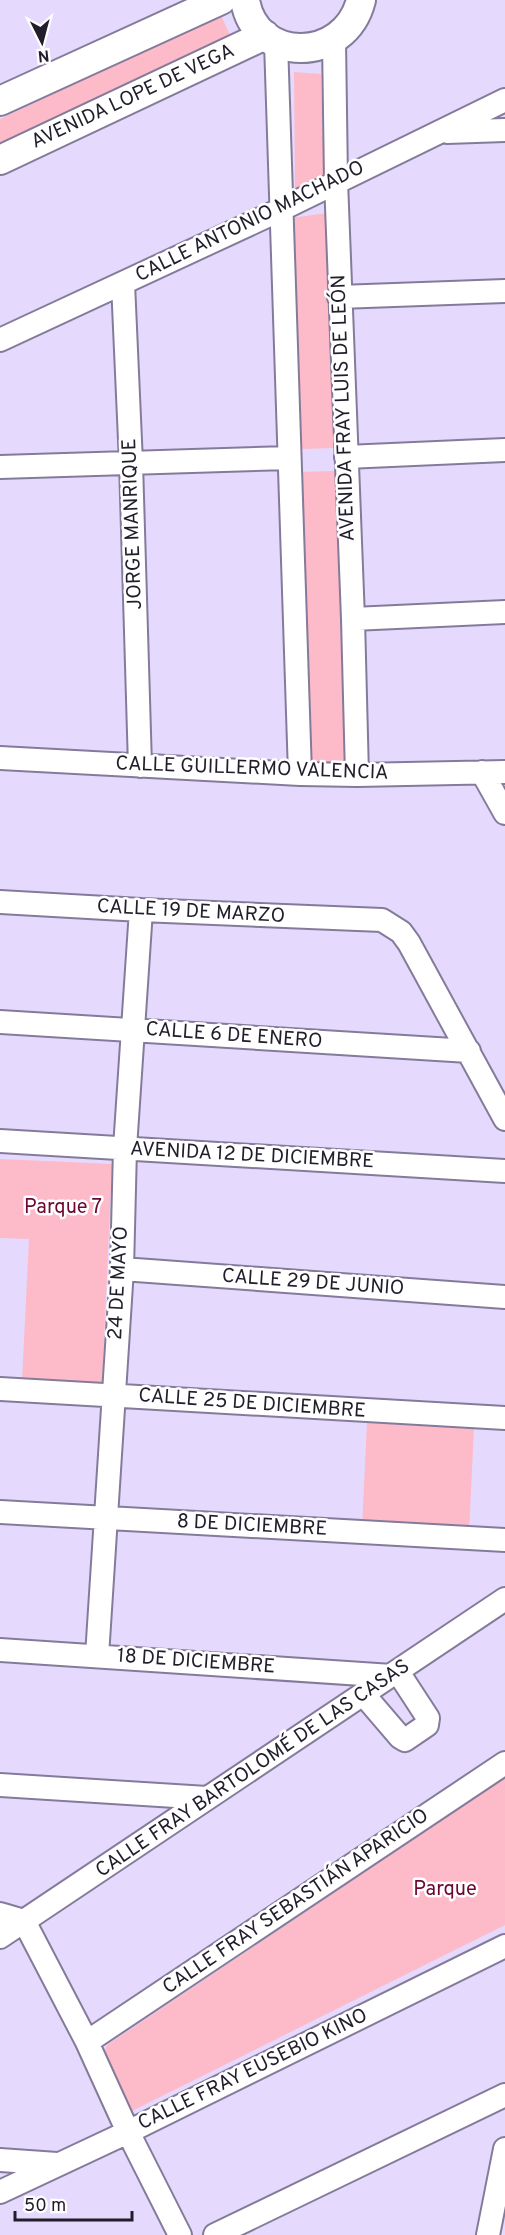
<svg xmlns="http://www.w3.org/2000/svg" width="505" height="2235" viewBox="0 0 505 2235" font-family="Overpass,sans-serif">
<rect width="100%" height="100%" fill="#e5dafd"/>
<path fill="#fdbac9" d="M221,15L232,40L0,154V119Z
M294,72L321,74L324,177L295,191Z
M327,213L336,448L299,449L291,218Z
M336,471L347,765L307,764L300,472Z
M0,1159L112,1164L102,1385L22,1381L29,1239L0,1238Z
M367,1422L474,1427L469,1534L362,1529Z
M505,1778V1925L130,2112L104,2053L107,2045Z"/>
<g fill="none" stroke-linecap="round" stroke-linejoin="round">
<defs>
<path id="minor" d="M334,41L336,181L353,619L357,775
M276,42L300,774
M447,132L505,130
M123,283L131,463L140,766
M339,297L505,291
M0,340L282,209L505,100
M346,457L505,450
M0,467L289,458
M353,619L505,612
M0,758L300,774L357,775L505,772
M482,772L505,813
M0,902L141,910L382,920L401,932L409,943L505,1119
M0,1022L469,1051
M0,1141L505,1171
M122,1269L505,1297
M0,1389L505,1418
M0,1512L505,1540
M0,1650L392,1676
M97,1656L122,1269L125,1148L141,910
M364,1695L400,1737L405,1740L427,1725L428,1718L398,1672
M0,1785L207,1798
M0,1914L24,1921L87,2042L128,2132L180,2235
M0,1937L505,1599
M87,2042L505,1763
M0,2160L57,2164
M0,2192L128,2132L505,1946
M215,2235L505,2095
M488,2235L505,2149"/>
<path id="major" d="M245,0C255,64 345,64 361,0
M0,101L221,0
M0,160L265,35"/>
</defs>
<use href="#minor" stroke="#847b9a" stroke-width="26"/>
<use href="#major" stroke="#847b9a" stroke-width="32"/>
<use href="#minor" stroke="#fff" stroke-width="22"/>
<use href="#major" stroke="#fff" stroke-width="28"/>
</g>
<g text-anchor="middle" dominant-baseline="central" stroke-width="5" stroke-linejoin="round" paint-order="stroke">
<g font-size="20" fill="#211d2a" stroke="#fff">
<text transform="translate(133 97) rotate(-25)">AVENIDA LOPE DE VEGA</text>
<text transform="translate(250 222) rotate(-26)">CALLE ANTONIO MACHADO</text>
<text transform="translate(344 408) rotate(-92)">AVENIDA FRAY LUIS DE LEÓN</text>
<text transform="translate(133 524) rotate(-92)">JORGE MANRIQUE</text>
<text transform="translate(252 769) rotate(2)">CALLE GUILLERMO VALENCIA</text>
<text transform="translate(191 912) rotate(3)">CALLE 19 DE MARZO</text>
<text transform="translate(234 1036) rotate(4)">CALLE 6 DE ENERO</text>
<text transform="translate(252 1156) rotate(3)">AVENIDA 12 DE DICIEMBRE</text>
<text transform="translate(119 1283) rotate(-87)">24 DE MAYO</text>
<text transform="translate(313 1283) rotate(4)">CALLE 29 DE JUNIO</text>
<text transform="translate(252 1404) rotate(4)">CALLE 25 DE DICIEMBRE</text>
<text transform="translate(252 1526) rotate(3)">8 DE DICIEMBRE</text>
<text transform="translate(196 1662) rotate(4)">18 DE DICIEMBRE</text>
<text transform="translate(253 1769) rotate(-34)">CALLE FRAY BARTOLOMÉ DE LAS CASAS</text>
<text transform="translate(296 1902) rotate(-34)">CALLE FRAY SEBASTIÁN APARICIO</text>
<text transform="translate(253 2070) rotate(-26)">CALLE FRAY EUSEBIO KINO</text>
</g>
<g font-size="20" fill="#6d0631" stroke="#fff">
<text x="63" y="1208">Parque 7</text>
<text x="445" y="1890">Parque</text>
</g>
</g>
<g transform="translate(42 42) rotate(174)" stroke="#ffffff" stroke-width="4.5" paint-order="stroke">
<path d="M0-4.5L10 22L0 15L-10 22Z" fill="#211d2a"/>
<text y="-9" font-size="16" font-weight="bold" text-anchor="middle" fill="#211d2a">N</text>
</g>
<path d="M15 2211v9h117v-9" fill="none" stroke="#211d2a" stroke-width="3"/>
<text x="24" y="2211" font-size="18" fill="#211d2a" stroke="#ffffff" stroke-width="4.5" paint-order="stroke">50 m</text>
</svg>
